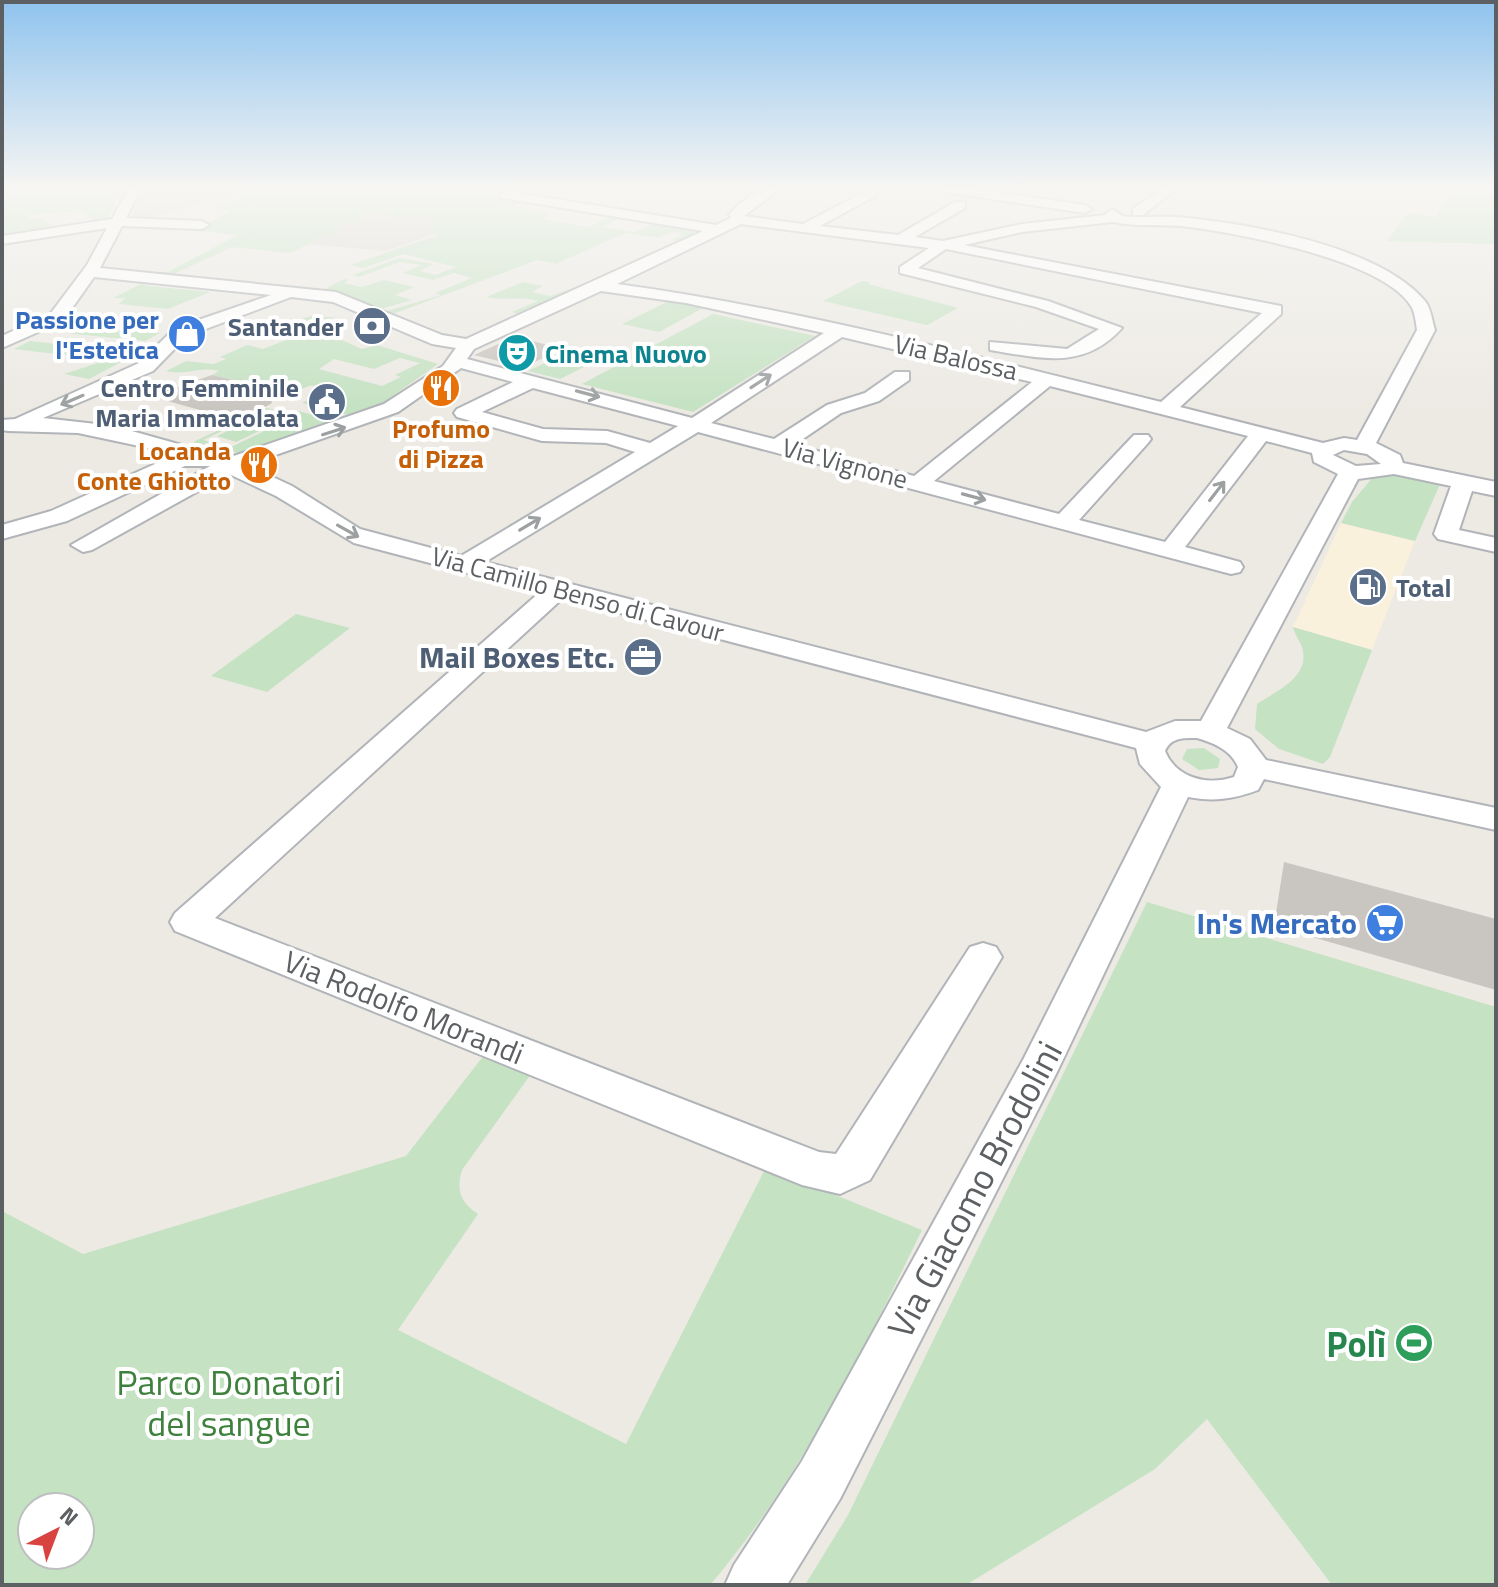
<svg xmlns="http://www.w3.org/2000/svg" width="1498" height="1587" viewBox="0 0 1498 1587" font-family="'Titillium Web',sans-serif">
<rect width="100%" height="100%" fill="#edeae4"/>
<path fill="#faf1dc" d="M1341,523L1415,541L1372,650L1293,627Z"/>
<path fill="#ddd9d2" d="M145,186H204L239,193L150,218L131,217Z
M374,207L477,220L386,251L307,244L333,232L337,223Z"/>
<path fill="#c5e2c3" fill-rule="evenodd" d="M2,186H124L106,221L96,222L82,211L28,215L30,219L41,217L55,229L2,238Z
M282,186H555L527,196L508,190L490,195L525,199L514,206L549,215L542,219L587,227L615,216L630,218L618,219L602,227L635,232L658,222L702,229L678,241L672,240L683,234L672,232L659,238L625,233L556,264L537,260L393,314L387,311L441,295L435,293L472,278L454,273L433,280L403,273L421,265L400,262L359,277L353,275L399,258L434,264L420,271L435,275L456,267L403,254L364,268L350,265L438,235L432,232L435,217H389L390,211L363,212L358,223L340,224L336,235H327L290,253L232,247L174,274L148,272H168L238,235L155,227L200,228L230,211L212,206L245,197L240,195Z
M1456,186H1496V244L1387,241L1408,213L1435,217Z
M344,279L349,280L344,283L362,287L384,280L414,287L395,295L412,300L381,309L325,289Z
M862,281L870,282L868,284L958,308L927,325L823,301Z
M523,282L543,286L532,292L550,296L580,286L520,315L512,312L538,301C519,296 505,301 486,297Z
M141,284L148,286L210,292L168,309L119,304L125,298H113Z
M671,300L705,307L659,332L622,324Z
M321,313V317H337L327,319L337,328L324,332L362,349L377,345L438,364L394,395L397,397L356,417L302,403L330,390C303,380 309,391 287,393C279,394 277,390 268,393L261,386L212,375L219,371C199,366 186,376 166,371L186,361L214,364L226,359L220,357L247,345L263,349L314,329L294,321ZM400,358L420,363L395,375L401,377L382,386L319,369L334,359L374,369Z
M713,314L815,336L693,412L582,384Z
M75,326L160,333L145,341L55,332Z
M30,341L138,353L89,379L64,374L107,360L14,349Z
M577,348L608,355L560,379L528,371Z
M267,408L291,414L298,411L340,422L238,453L193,442ZM268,409L293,417L229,448L203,440Z
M262,415L282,420L236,442L217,436Z
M1389,474L1441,482L1415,541L1341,523L1352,502L1373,477Z
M296,614L350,628L267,692L211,676Z
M1293,627L1372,650L1330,757L1323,764L1279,749L1255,729L1257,704C1274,692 1308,679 1303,651C1302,643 1295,636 1293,627Z
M1204,748L1220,759L1218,768L1199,770L1182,759L1187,749Z
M1147,902L1496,1007V1585H1332L1207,1419L1155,1469L966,1585H805L848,1515Z
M484,1055L531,1074L462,1170C456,1190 460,1202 478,1214L398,1330L626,1444L766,1167L922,1230C862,1353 799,1480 710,1585H2V1211L83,1254L406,1156ZM32,1507H80V1555H32Z"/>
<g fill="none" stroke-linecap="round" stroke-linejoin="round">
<path stroke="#abdaf6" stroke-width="4" d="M252,190L268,186"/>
</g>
<path fill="#c9c5c0" d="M509,339L528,340L564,349L523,367L474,355Z
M212,375L261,386L268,389L272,403L260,410L228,418L150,396Z
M1284,862L1496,919V990L1274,926Z"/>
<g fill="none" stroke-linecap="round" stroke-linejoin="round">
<defs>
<path id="minor" d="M130,186H142L126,218L202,221L209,225L202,229L122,226L100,268L336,292L442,335L466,339L703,231L502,198L500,195L507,191L716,225L731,218L729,215C741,199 765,185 784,186L744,216L803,224L870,189L875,190V196L820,226L898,235L955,202H965V208L915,237L943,241L1022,224L1105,215L1112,209L1122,216C1140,218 1159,216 1177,217C1247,223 1379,246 1425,301C1431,308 1432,321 1435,330L1376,443L1400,455L1403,463L1496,482V496L1472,491L1459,530L1496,538V552L1438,539L1434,534L1451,486L1394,474L1358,479L1227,728L1250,739L1266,760L1496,808V830L1264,779L1258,790C1234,799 1213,802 1188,797L1058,1070L840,1499L787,1585H725L734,1565L802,1461L1024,1058L1161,787L1140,764L1136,748L563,598L215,918L819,1152L836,1154L970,947L983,943L996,947L1002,957L870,1180L840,1194L802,1185L175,931L170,922L175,913L540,592L354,543L276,496L229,474L92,550L83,552L71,545L210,466H185L67,521L2,539V525L51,511L177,454L78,433L8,431L2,430V420L15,419L139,363L175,328L271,295L94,277L63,321L2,348V336L51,313L87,265L107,228L2,244V236L112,219ZM1113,222C1135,227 1158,224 1181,226C1234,232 1382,259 1411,306C1415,312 1416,323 1417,330L1357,440L1344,438L1323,443L1180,407L1281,314V306L964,245L1022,232ZM741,224L929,248L900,267V273L1036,307L1099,329L1067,349L990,342V350L996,351C1044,359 1085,369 1122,328L1048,301L918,268L946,249L1262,313L1161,402C982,358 801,309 617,284ZM601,291L686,303L824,333L692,418L467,359L474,349ZM291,297L333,302L432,344L456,348L443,366L384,404L228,458L114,426L43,418L153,371L187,336ZM842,337L1032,382L914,476L794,445L841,413L879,401L909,380V372H895L865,393L827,405L774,439L711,423ZM461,368L513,382L457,409L454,413L457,417L542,441L606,443L635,452L461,556L360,529L292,486L247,465L398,412ZM1050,386L1248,436L1165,542L1079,520L1148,443L1151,439L1148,435H1134L1059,514L934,481ZM533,388L678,426L650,443L607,431L543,429L482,412ZM698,432L1231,574L1240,572L1243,567L1240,562L1185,547L1266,441L1312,453L1314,462L1338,474L1201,721H1175L1146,732L485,562ZM1344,450L1367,454L1381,464L1356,466L1333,455ZM1197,738C1214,743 1231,750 1238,767L1234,777C1207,786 1176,778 1165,751C1171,737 1184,738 1197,738Z
M926,186H956L1085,205L1092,209L1085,213L932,190Z
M1166,186H1180L1143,215H1133V209Z"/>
</defs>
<use href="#minor" stroke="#b1b4b8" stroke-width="4"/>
<use href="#minor" fill="#fff" fill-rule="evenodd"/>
</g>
<defs><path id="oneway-shaft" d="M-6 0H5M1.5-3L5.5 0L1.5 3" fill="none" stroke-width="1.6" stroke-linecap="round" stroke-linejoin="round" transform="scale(2)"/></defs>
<g stroke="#9da0a1">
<use href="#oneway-shaft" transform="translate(761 381) rotate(-33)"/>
<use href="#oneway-shaft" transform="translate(588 394) rotate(15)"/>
<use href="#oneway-shaft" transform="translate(72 400) rotate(157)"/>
<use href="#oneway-shaft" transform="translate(334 431) rotate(-18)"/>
<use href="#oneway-shaft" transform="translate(1217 491) rotate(-52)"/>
<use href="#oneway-shaft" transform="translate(974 497) rotate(15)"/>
<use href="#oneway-shaft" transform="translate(530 524) rotate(-31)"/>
<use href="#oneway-shaft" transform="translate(348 531) rotate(29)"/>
</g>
<linearGradient id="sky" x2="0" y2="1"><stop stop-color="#8fc3ee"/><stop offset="0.46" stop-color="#f7f6f3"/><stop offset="1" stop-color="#f7f6f3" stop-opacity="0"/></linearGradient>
<rect width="1498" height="408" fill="url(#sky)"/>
<defs>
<symbol id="bank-disc" viewBox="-11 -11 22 22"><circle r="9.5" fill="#5c6f8a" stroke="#fff"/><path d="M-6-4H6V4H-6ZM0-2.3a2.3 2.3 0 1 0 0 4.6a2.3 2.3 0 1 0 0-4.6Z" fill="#fff"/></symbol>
<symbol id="shop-disc" viewBox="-11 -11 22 22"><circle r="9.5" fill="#3f7fe0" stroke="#fff"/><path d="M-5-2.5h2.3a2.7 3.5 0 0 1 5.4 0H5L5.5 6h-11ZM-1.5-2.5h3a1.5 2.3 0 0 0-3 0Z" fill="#fff"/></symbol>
<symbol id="theatre-disc" viewBox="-11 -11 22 22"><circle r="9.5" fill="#0f9aa8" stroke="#fff"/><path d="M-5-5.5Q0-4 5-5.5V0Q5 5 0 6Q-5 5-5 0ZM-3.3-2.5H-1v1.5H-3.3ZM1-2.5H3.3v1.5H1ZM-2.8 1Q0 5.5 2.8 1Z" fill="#fff"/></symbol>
<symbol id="restaurant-disc" viewBox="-11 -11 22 22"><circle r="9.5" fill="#e8710a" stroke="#fff"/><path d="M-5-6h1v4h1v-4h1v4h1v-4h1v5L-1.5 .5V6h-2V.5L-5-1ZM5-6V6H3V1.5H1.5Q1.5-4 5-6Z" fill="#fff"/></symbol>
<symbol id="civic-disc" viewBox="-11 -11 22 22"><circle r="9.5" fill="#5c6f8a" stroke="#fff"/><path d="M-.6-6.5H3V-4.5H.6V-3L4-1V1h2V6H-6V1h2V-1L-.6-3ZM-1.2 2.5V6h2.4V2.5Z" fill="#fff"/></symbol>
<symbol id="fuel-disc" viewBox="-11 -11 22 22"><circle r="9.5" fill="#5c6f8a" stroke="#fff"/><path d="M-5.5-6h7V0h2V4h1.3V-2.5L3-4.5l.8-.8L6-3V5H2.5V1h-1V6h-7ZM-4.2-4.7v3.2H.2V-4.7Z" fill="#fff"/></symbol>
<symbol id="office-disc" viewBox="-11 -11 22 22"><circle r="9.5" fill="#5c6f8a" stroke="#fff"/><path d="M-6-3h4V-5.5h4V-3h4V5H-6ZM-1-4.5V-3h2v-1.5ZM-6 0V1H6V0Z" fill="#fff"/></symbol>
<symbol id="supermarket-disc" viewBox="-11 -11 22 22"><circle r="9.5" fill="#3f7fe0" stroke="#fff"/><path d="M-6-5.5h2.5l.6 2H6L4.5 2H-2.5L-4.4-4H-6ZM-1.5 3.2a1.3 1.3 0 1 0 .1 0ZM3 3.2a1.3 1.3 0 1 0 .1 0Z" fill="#fff"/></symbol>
<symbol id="stadium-disc" viewBox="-11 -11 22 22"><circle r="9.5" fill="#2e9e5b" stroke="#fff"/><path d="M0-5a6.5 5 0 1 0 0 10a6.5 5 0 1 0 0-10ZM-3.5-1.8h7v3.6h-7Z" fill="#fff"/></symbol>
</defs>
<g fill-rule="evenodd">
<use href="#bank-disc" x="350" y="304" width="44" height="44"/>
<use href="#shop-disc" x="165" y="312" width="44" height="44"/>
<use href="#theatre-disc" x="495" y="331" width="44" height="44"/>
<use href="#restaurant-disc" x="419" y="366" width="44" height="44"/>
<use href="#civic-disc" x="305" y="380" width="44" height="44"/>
<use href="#restaurant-disc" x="237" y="443" width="44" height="44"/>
<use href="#fuel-disc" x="1346" y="565" width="44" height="44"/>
<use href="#office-disc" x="621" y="635" width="44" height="44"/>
<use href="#supermarket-disc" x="1363" y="901" width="44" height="44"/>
<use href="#stadium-disc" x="1392" y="1321" width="44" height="44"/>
</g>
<g text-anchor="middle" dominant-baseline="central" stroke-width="8" stroke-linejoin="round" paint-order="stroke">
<g font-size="26" font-weight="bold" fill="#366cbe" stroke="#fff" text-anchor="end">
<text x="159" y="319">Passione per<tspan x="159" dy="30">l'Estetica</tspan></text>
</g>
<g font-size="26" font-weight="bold" fill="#4e5e75" stroke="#fff" text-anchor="end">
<text x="344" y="326">Santander</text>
<text x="299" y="387">Centro Femminile<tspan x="299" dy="30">Maria Immacolata</tspan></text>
<text x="1396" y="587" text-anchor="start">Total</text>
</g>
<g font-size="26" font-weight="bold" fill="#0d838f" stroke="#fff" text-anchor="start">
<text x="545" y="353">Cinema Nuovo</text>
</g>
<g font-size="26" fill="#5c6063" stroke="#fff">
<text transform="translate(956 357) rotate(13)">Via Balossa</text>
<text transform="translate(845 463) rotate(15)">Via Vignone</text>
<text transform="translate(578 594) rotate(15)">Via Camillo Benso di Cavour</text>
</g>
<g font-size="26" font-weight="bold" fill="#c56008" stroke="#fff">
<text x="441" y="428">Profumo<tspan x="441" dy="30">di Pizza</tspan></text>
<text x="231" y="450" text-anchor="end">Locanda<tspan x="231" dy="30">Conte Ghiotto</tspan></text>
</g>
<g font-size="30" font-weight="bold" fill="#4e5e75" stroke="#fff" text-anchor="end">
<text x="615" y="657">Mail Boxes Etc.</text>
</g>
<g font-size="30" font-weight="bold" fill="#366cbe" stroke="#fff" text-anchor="end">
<text x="1357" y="923">In's Mercato</text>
</g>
<g font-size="30" fill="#5c6063" stroke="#fff">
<text transform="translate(404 1007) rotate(22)">Via Rodolfo Morandi</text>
</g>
<g font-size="36" fill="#5c6063" stroke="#fff">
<text transform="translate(974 1189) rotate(-62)">Via Giacomo Brodolini</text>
</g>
<g font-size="36" font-weight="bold" fill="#27864d" stroke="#fff" text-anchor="end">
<text x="1386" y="1343">Polì</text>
</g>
<g font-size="36" fill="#3e813d" stroke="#fff">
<text x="229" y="1381">Parco Donatori<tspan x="229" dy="41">del sangue</tspan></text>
</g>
</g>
<rect width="1498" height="1587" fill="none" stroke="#5c6063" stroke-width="8"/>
<g transform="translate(56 1531) rotate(42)"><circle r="38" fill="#ffffff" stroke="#bebfc1" stroke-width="2"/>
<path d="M0-6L14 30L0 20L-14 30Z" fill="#d8423f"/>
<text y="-12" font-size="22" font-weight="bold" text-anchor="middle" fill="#5c6063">N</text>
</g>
</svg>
